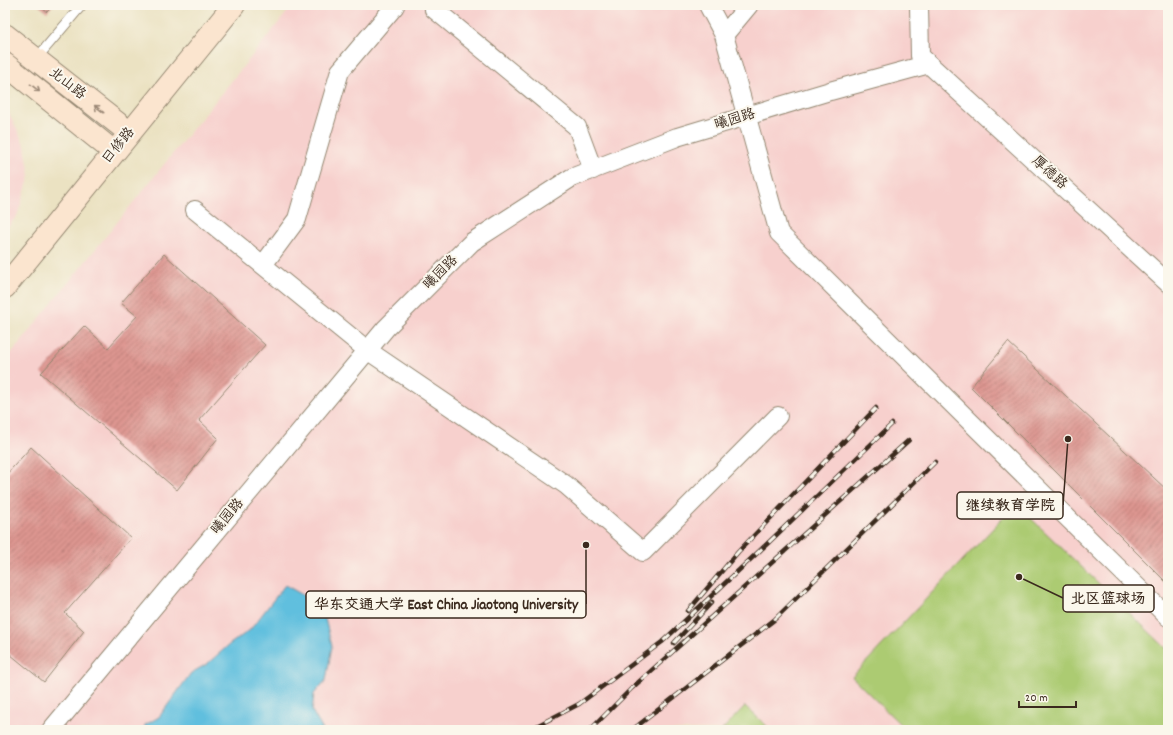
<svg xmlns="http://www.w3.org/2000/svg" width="1173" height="735" viewBox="0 0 1173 735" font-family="Dekko,'LXGW WenKai TC',sans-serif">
<defs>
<pattern id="building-hatch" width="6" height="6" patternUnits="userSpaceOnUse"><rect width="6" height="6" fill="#dd9590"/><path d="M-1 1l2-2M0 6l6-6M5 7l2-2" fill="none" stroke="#b47a75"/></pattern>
</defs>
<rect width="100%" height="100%" fill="#fbf7ec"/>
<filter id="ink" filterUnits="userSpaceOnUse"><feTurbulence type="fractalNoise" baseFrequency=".025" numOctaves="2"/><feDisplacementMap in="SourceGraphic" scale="8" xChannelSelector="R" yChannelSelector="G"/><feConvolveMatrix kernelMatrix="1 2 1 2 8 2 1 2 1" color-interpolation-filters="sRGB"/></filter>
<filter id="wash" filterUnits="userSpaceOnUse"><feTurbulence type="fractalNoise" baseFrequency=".012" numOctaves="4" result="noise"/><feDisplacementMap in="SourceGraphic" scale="16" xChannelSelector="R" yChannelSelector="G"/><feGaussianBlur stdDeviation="0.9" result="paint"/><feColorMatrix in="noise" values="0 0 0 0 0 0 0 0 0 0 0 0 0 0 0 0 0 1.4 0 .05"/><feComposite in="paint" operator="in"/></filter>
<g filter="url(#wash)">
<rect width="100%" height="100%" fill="#ebe2c2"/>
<path fill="#f7d0cd" d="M293,5H1168V730H5V361Z
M5,105L25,146L30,176L17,216L5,230Z"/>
<path fill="#accb72" stroke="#747a48" d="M1016,504L1168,650V730H906L852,677Z
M745,706L771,730H722Z"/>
<path fill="#60bfde" stroke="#4e747e" d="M285,585L301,594L324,615L332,646L326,680L314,694L312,711L323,730H144L145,725L159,717L191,673L207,664L230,644L250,630Z"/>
<g id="blocks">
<path fill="url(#building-hatch)" d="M38,5H53L47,12Z
M164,254L265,345L199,420L218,438L177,490L41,373L84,326L108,348L137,316L121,303Z
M1008,342L1168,491V584L971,387Z
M31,447L131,538L65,613L84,631L44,682L5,650V476Z"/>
</g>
</g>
<g filter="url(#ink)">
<use href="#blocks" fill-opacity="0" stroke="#938670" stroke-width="1"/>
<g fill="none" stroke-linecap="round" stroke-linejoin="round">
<defs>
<path id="lane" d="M36,59L82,5"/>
<path id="street" d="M435,5L434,9L577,127L593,170
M708,5L724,35
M749,5L724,35L779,233L1168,617
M919,5L920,56L1168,283
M195,210L367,350L566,485L643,552L778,416
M263,265L297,219L340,71L395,6
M51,730L386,328L472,242L571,178L677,137L830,91L929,64"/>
<path id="secondary" d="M5,35L130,133
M5,64L114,152
M5,287L234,5"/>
</defs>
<use href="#lane" stroke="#938670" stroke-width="11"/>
<use href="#street" stroke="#938670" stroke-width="20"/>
<use href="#secondary" stroke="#938670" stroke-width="24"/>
<use href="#lane" stroke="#fff" stroke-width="9"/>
<use href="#street" stroke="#fff" stroke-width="18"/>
<use href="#secondary" stroke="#fbe5cf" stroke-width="22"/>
<defs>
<path id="rail" d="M688,611L738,552L876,408
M674,643L712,602
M529,730L579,704L662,642L768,543L892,424
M590,730L632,688L909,440
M632,730L774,620L935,462"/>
</defs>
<use href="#rail" stroke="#3b2a1e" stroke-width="4.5"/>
<use href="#rail" stroke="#fbf7ec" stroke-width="3" stroke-dasharray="9" stroke-linecap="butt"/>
</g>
<defs><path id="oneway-shaft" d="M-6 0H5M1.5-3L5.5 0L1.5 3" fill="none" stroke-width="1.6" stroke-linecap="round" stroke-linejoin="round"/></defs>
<g stroke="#9b8876">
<use href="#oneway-shaft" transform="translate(35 88) rotate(39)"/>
<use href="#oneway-shaft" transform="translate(99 109) rotate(-142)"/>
</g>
</g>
<g text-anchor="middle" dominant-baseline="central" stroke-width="4" stroke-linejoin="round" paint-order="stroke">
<g font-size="14" fill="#3b2a1e" stroke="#fbf7ec">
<text transform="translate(67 84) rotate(38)">北山路</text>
<text transform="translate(735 120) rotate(-17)">曦园路</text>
<text transform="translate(119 146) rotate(-51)">曰修路</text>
<text transform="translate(1049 173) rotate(42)">厚德路</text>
<text transform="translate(441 273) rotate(-45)">曦园路</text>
<text transform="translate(228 517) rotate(-50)">曦园路</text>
</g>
</g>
<path fill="none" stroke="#3b2a1e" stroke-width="1.5" d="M1068 439L1063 505M1019 577L1063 598M586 545L586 604"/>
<g fill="#3b2a1e" stroke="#fbf7ec" stroke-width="1.5">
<circle cx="1068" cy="439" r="4"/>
<circle cx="1019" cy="577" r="4"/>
<circle cx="586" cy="545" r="4"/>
</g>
<g fill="#fbf7ec" stroke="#3b2a1e" stroke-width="1.5">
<rect x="957" y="492" width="106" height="27" rx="4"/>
<rect x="1063" y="585" width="91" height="27" rx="4"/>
<rect x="306" y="591" width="280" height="27" rx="4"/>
</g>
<g font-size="15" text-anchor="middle" font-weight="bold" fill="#3b2a1e">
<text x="1010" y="510">继续教育学院</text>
<text x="1108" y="603">北区篮球场</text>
<text x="446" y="609">华东交通大学 East China Jiaotong University</text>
</g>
<rect width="1173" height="735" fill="none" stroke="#fbf7ec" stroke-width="20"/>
<path d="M1019 701v6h57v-6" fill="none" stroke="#3b2a1e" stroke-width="2"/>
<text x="1025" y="701" font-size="12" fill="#3b2a1e" stroke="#fbf7ec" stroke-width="3" paint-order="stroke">20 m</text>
</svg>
